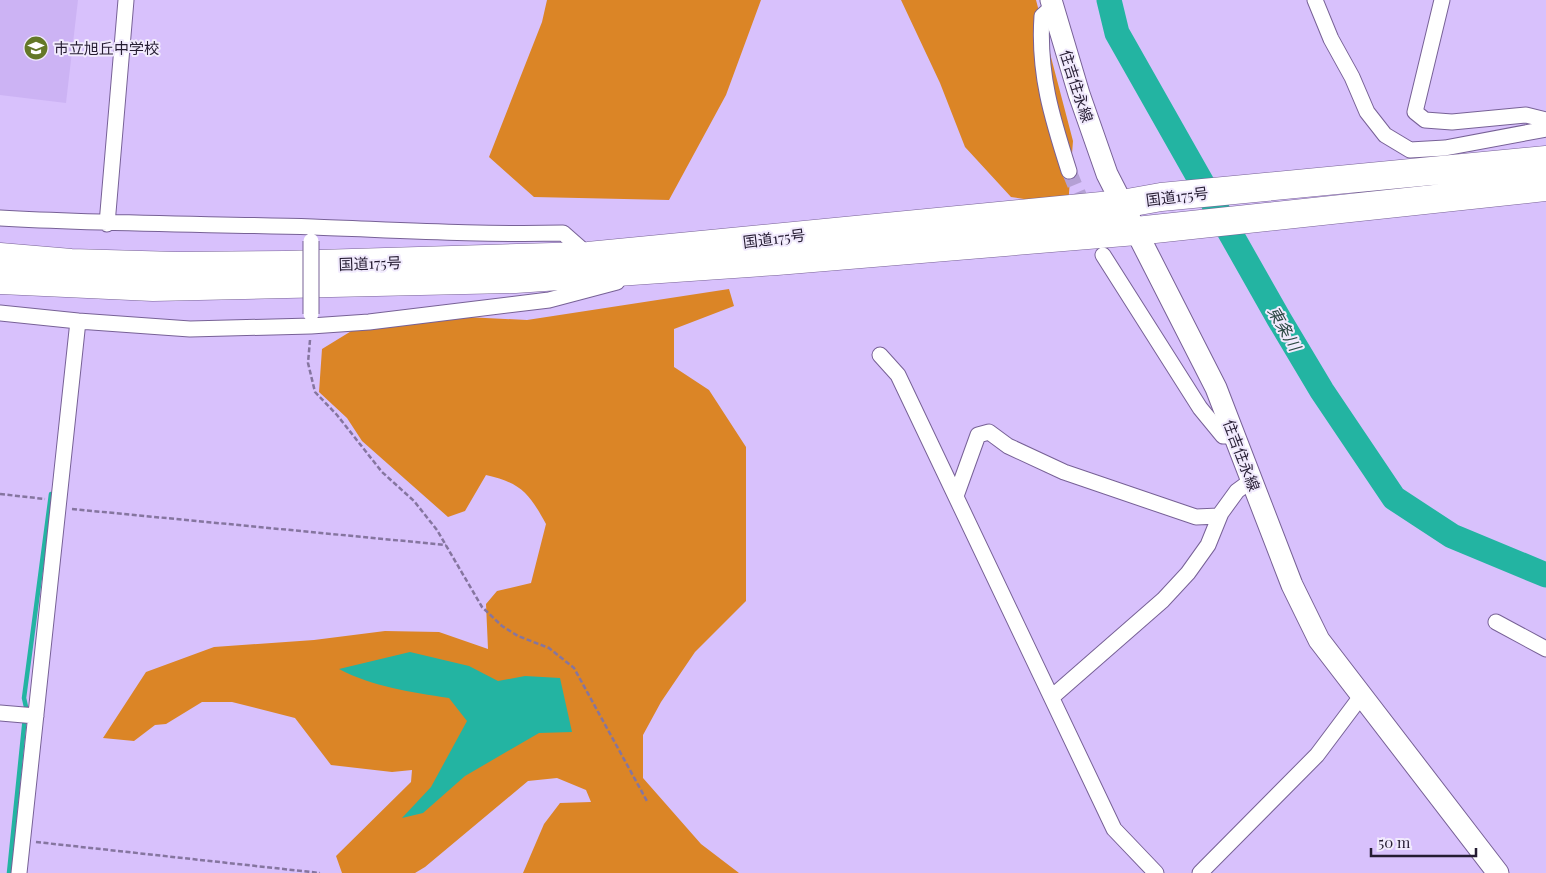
<svg xmlns="http://www.w3.org/2000/svg" width="1546" height="873" viewBox="0 0 1546 873" font-family="'Playfair Display','Noto Sans JP',serif">
<rect width="100%" height="100%" fill="#d8c1fc"/>
<path fill="#ccb3f4" d="M0,0H78L66,103L0,95Z"/>
<path fill="#db8526" d="M547,0H761L726,95L669,200L534,197L489,157L542,22Z
M901,0H1036L1073,141L1068,206L1011,197L965,147L940,83Z
M729,289L734,306L674,329V367L709,390L746,447V601L695,652L661,702L643,735V778L701,844L739,873H523L544,824L560,803L591,802L586,790L557,778L528,781L425,867L415,873H342L336,856L411,782L412,770L392,772L331,765L295,718L232,702H202L166,724L155,725L134,741L103,738L146,672L214,647L314,640L385,631L439,632L488,649L486,604L497,591L531,583L546,524C529,493 521,483 486,475L465,511L448,517L362,441L347,418L319,392L322,349L353,330L446,316L527,320Z"/>
<path fill="#23b4a2" d="M410,652L469,666L498,681L525,676L560,678L572,732L539,733L465,776L423,813L402,818L431,787L467,721L449,698C411,692 373,687 339,669Z"/>
<g fill="none" stroke-linecap="round" stroke-linejoin="round">
<path stroke="#23b4a2" stroke-width="4.5" d="M9,873L26,707L24,698L51,494"/>
<path stroke="#23b4a2" stroke-width="25" d="M1109,0L1117,33L1279,319L1322,391L1394,498L1452,536L1546,575"/>
<path stroke="#b4a0d4" stroke-width="15" stroke-dasharray="15 8" stroke-linecap="butt" d="M1069,171L1086,212"/>
<defs>
<path id="street" d="M1315,0L1331,39L1352,77L1367,112L1385,135L1410,150L1445,148L1546,129
M1442,0L1415,112L1425,120L1452,122L1526,115L1546,120
M1052,7L1042,16C1038,73 1052,118 1069,171
M0,218C105,224 209,224 313,227C397,230 479,235 563,233L588,255
M107,224L126,0
M1103,255L1200,408L1223,436H1235
M0,313L78,321L190,329L311,326L369,322L549,300L617,282
M880,355L898,375L1114,829L1156,873
M956,496L978,435L989,432L1008,446L1064,472L1196,517L1219,516
M1496,622L1546,649
M1052,697L1163,600L1188,573L1208,545L1221,513L1237,491L1252,480
M0,713L36,716
M19,873L78,321
M1200,873L1317,755L1362,695"/>
<path id="secondary" d="M1051,0L1079,94L1107,174L1216,388L1292,585L1319,640L1498,873"/>
<path id="highway" d="M0,257L71,263L177,266L285,265L588,256L1122,204L1161,197L1546,160
M0,280L153,287L515,279L777,261L1136,231L1546,187"/>
</defs>
<use href="#street" stroke="#776196" stroke-width="17"/>
<use href="#secondary" stroke="#776196" stroke-width="23"/>
<use href="#highway" stroke="#776196" stroke-width="29"/>
<path stroke="#85759f" stroke-width="2.5" stroke-dasharray="5 2.5" stroke-linecap="butt" d="M310,340L308,363L315,392L337,415L382,472L414,501L437,530L482,607L502,626L518,636L549,648L574,668L648,803
M0,494L45,499
M72,509L446,545
M36,842L320,873"/>
<use href="#street" stroke="#fff" stroke-width="15"/>
<use href="#secondary" stroke="#fff" stroke-width="21"/>
<use href="#highway" stroke="#fff" stroke-width="28"/>
<defs>
<path id="street-bridge" d="M311,314V241"/>
</defs>
<use href="#street-bridge" stroke="#776196" stroke-width="17" stroke-linecap="butt"/>
<use href="#street-bridge" stroke="#fff" stroke-width="15"/>
</g>
<defs>
<symbol id="school-disc" viewBox="-11 -11 22 22"><circle r="9.5" fill="#647828" stroke="#f1eafd"/><path d="M0-5L7-2L0 1L-7-2ZM-4 1L0 2.5L4 1V4Q0 6-4 4Z" fill="#fff"/></symbol>
</defs>
<g fill-rule="evenodd">
<use href="#school-disc" x="22" y="34" width="28" height="28"/>
</g>
<g text-anchor="middle" dominant-baseline="central" stroke-width="4" stroke-linejoin="round" paint-order="stroke">
<g font-size="15" fill="#251c32" stroke="#f1eafd" text-anchor="start">
<text x="54" y="48">市立旭丘中学校</text>
</g>
<g font-size="15" fill="#251c32" stroke="#f1eafd">
<text transform="translate(1077 86) rotate(72)">住吉住永線</text>
<text transform="translate(1177 196) rotate(-7)">国道175号</text>
<text transform="translate(774 238) rotate(-7)">国道175号</text>
<text transform="translate(370 263) rotate(-2)">国道175号</text>
<text transform="translate(1242 455) rotate(69)">住吉住永線</text>
</g>
<g font-size="16" font-style="italic" fill="#2c4843" stroke="#f1eafd">
<text transform="translate(1285 328) rotate(60)">東条川</text>
</g>
</g>
<path d="M1371 848v8h105v-8" fill="none" stroke="#251c32" stroke-width="2.5"/>
<text x="1378" y="848" font-size="15" fill="#251c32" stroke="#f1eafd" stroke-width="4" paint-order="stroke">50 m</text>
</svg>
